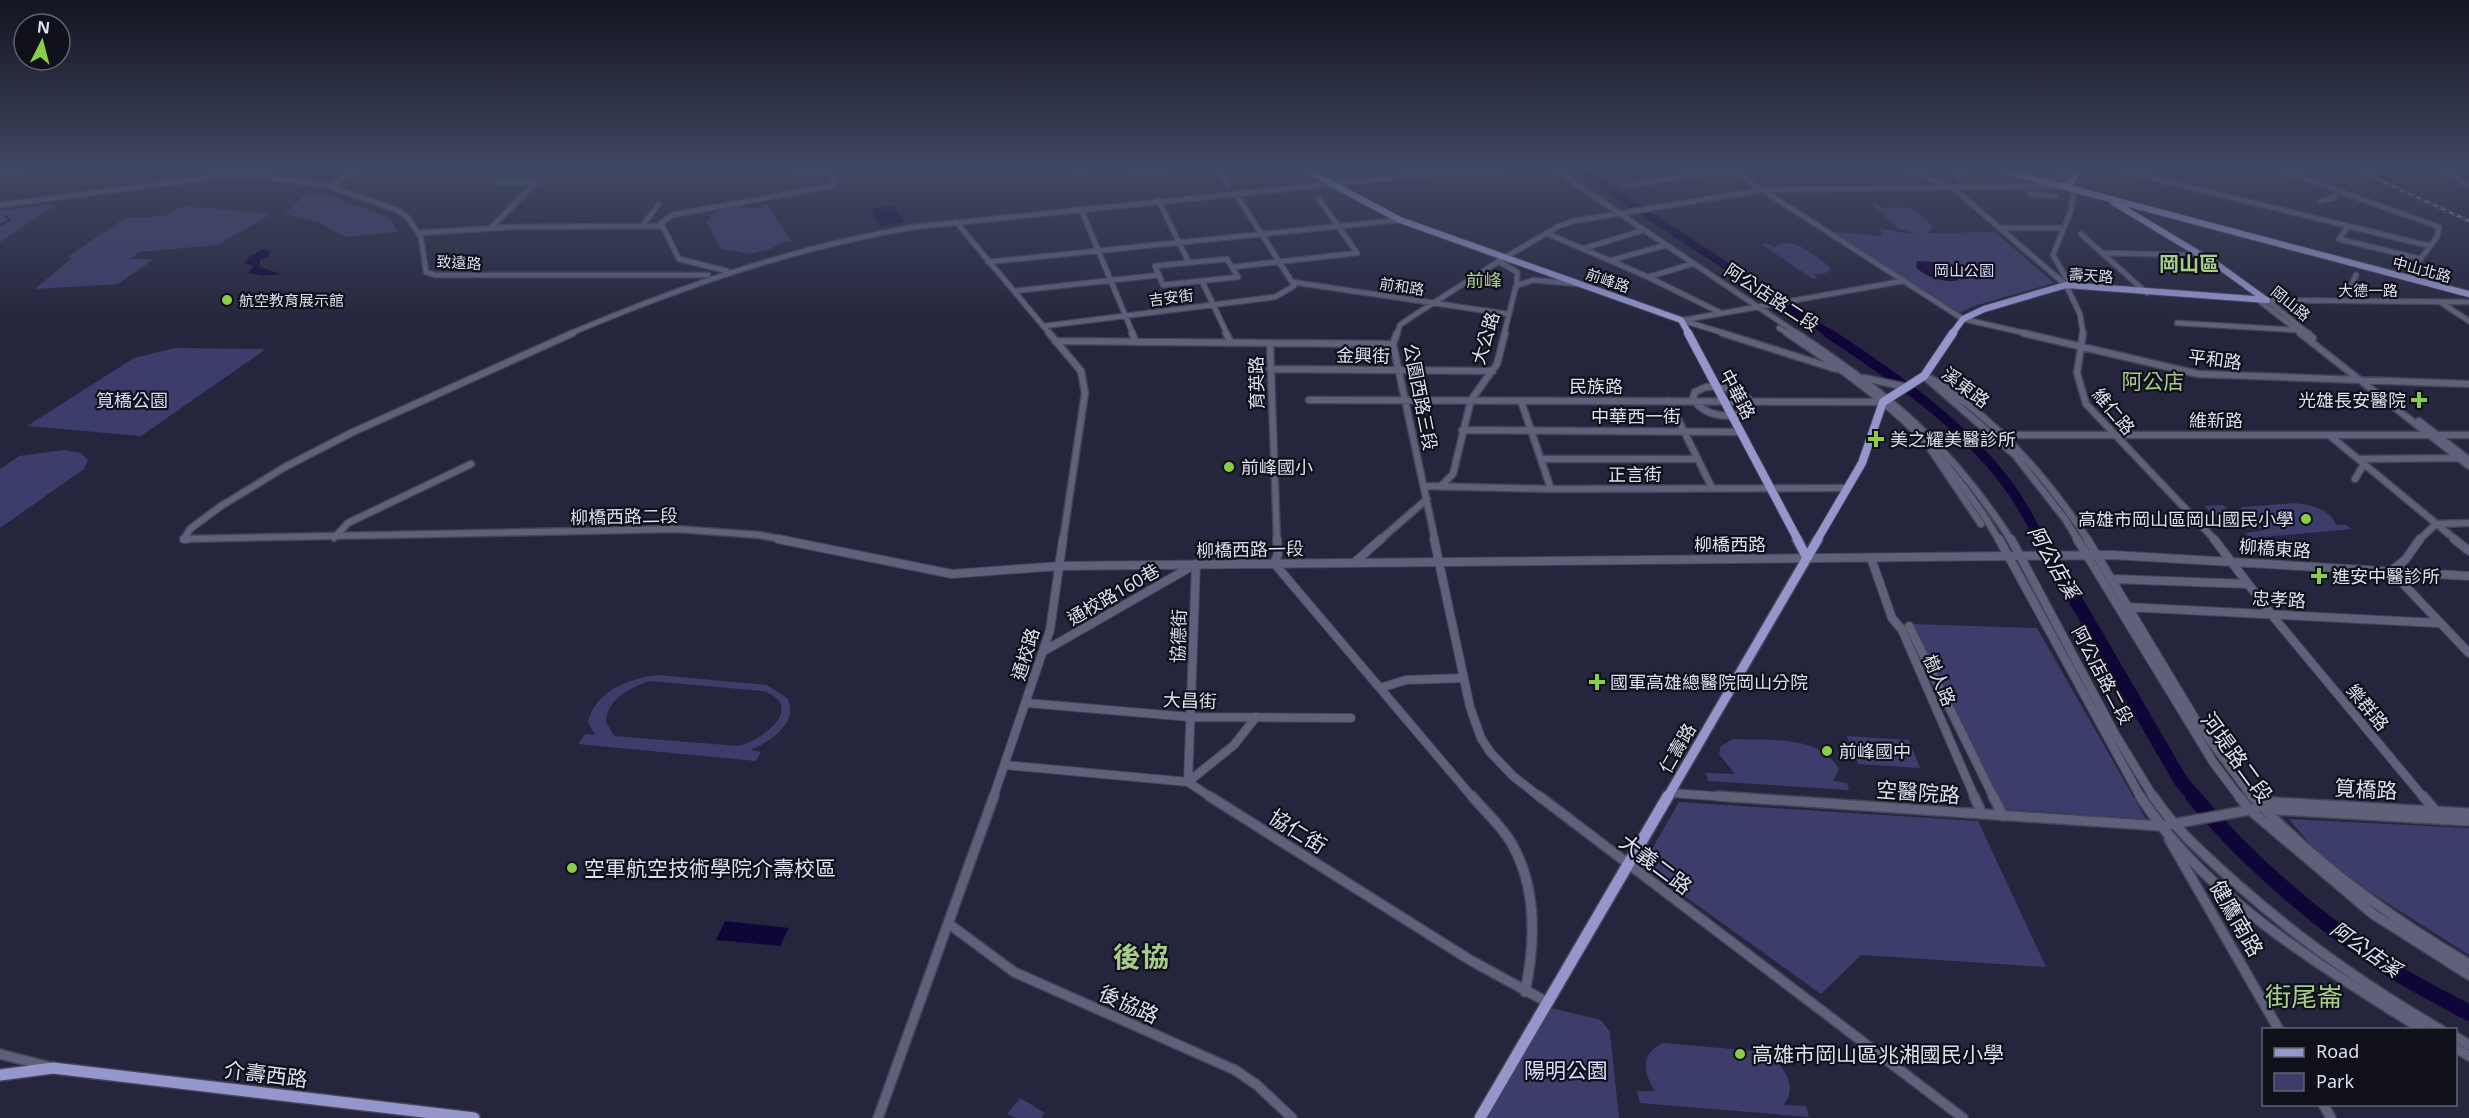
<svg xmlns="http://www.w3.org/2000/svg" width="2469" height="1118" viewBox="0 0 2469 1118" font-family="'Noto Sans','Noto Sans TC',sans-serif">
<rect width="100%" height="100%" fill="#25263d"/>
<path fill="#3d3d6c" fill-rule="evenodd" d="M1065,169H1127L1128,171L1068,177Z
M322,193L391,218L397,232L344,237L321,223L285,214L305,195Z
M766,203L792,242H782L771,249L750,254L721,249L707,222C718,200 743,210 759,207C762,206 763,204 766,203Z
M1871,203H1877L1883,209C1904,202 1920,212 1933,227L1928,233L1995,232L2054,283L1974,306L1960,313L1830,231L1878,236L1883,234L1879,228C1891,230 1902,234 1914,233L1897,228Z
M50,204L56,205L0,242V211Z
M183,206L271,214L217,245L139,252L130,259H154L118,284L35,289L72,258L67,257L125,218L164,216Z
M1767,243L1774,247C1793,235 1814,255 1829,266L1831,270L1823,274H1813L1818,278L1813,279L1761,244Z
M175,348L266,349L141,436L27,426L134,358Z
M64,450L81,453L88,460L84,469L0,528V469L19,456Z
M2295,503C2310,505 2331,509 2336,525H2346L2352,529L2251,538L2245,533L2265,530L2244,521L2239,513L2242,507Z
M2223,505L2249,528L2231,529L2204,506Z
M1913,624L2037,628L2146,819L2003,809Z
M658,675L767,685L787,698C800,723 770,742 750,750L761,752L756,761L578,744L585,734L595,735L588,722C595,691 630,678 658,675ZM650,681L763,691C807,706 763,741 738,746L614,736L606,722C607,698 630,688 650,681Z
M1847,736L1909,740L1920,768L1858,764Z
M1733,739C1768,741 1819,734 1839,769L1833,781L1847,783L1849,790L1708,781L1706,773L1735,774L1719,754L1721,746Z
M1679,802L1978,821L2046,967L1861,955L1821,994L1648,870L1652,849Z
M2289,819L2469,828V955L2367,890L2317,852Z
M1547,1007L1601,1020L1610,1032L1619,1118H1486Z
M1663,1043L1766,1052C1782,1065 1800,1086 1783,1105L1806,1106L1809,1117L1640,1103L1637,1091H1655C1643,1073 1640,1053 1663,1043Z
M1020,1098L1045,1113L1041,1118H1017L1007,1114Z"/>
<path fill="#0f0537" d="M893,205L905,222L881,226L870,209Z
M264,249L270,251L269,256L260,260V267L281,274L263,276L248,273L254,266L244,263L250,256Z
M1917,261C1938,261 1947,265 1959,280C1947,284 1924,277 1916,267Z
M725,921L789,928L780,946L716,940Z"/>
<g fill="none" stroke-linecap="round" stroke-linejoin="round">
<path stroke="#0f0537" stroke-width="1.5" d="M0,226L9,220L5,215"/>
<path stroke="#0f0537" stroke-width="8" d="M1578,169L1830,334"/>
<path stroke="#0f0537" stroke-width="10" d="M1828,333C1892,375 1965,425 2010,488C2022,504 2031,523 2041,540"/>
<path stroke="#0f0537" stroke-width="14" d="M2040,539L2181,781L2195,798"/>
<path stroke="#0f0537" stroke-width="16" d="M2193,796C2247,861 2312,916 2381,963C2409,982 2440,997 2469,1013"/>
<defs>
<path id="minor-far3" d="M791,169L808,173L833,169
M1216,169L1228,185
M1554,169L1798,334
M1730,169L1963,319L2029,334
M1905,169L1953,188L2066,285
M2059,169L2072,182
M2115,169L2430,246
M2278,169L2439,227L2437,237L2407,277
M2440,169L2469,186
M0,173L34,169
M1132,173L1175,169
M1476,173L1515,169
M1959,178L1961,169
M331,186L356,169
M1626,186L1732,169
M2067,188L2074,193L2070,213L2053,255L2068,281L2066,285L2080,314L2083,334
M1236,194L1292,282
M2030,194L2055,196
M1159,201L1189,263
M2321,201L2335,197
M0,205L214,177L250,175L325,185L397,210L407,217L421,237L426,272L435,275H708
M1081,209L1133,334
M956,222L1050,334
M660,224L672,215L832,186L836,182L828,171
M643,225L659,204
M2348,226L2339,239L2421,259
M491,228L535,183H498
M2001,228H2063
M418,233L512,227L659,226L663,227L679,259L727,271
M1546,233L1648,277L1721,313
M2081,234L2102,253
M1585,248L1641,231
M1227,259L1238,277L1163,285L1155,266Z
M1612,260L1663,246
M1498,261L1517,272V284
M988,262L1400,220
M1232,267L1357,253L1319,199
M1648,277L1692,264
M1202,281L1227,334
M1292,282L1508,314
M2352,284L2356,275
M1014,291L1159,275
M2147,293L2102,253L2195,255
M2257,299L2302,334
M2267,300L2309,334
M2268,300L2469,302
M2440,302L2469,321
M1681,320L1727,334
M1684,320L1903,281
M2177,323L2296,330
M1044,326L1275,297L1294,286L1292,282
M1779,328L1789,334
M569,334C683,286 792,248 914,227L1481,169
M1397,334L1400,325L1416,314L1504,258L1559,226L1574,221L1762,190L2057,186
M1504,334L1516,286L1533,280L1577,284"/>
<path id="minor-far2" d="M573,333L353,432L285,467L221,506L190,529L184,539L677,529L759,535L786,540
M1049,333L1081,371L1085,393L1063,540
M1132,333L1136,342
M1226,333L1231,343
M1397,333L1393,344L1435,540
M1722,333L1836,369
M1787,333C1881,395 1941,442 1999,540
M1796,333C1890,395 1950,445 2011,540
M2023,333L2198,374L2469,384
M2083,333L2077,373L2086,404L2215,540
M2300,333L2469,466
M2307,333L2313,338
M1055,341L1393,344
M1270,343L1277,540
M1270,369L1493,371
M1924,376L2015,455L2065,519L2078,540
M1864,378L1906,387
M1929,378C1943,384 1954,395 1967,404C2016,442 2054,488 2088,540
M1706,387C1724,386 1739,389 1752,402L1751,411C1732,419 1704,418 1693,398L1695,392Z
M1309,400L1883,402
M1521,401L1551,489
M1669,401L1712,488
M2419,421L2469,460
M1462,430L1740,432
M2004,435H2469
M2329,435L2456,540
M1931,450L1981,524
M1541,459H1698
M2358,459L2458,458
M2355,479L2364,464
M1424,486L1551,489L1847,488
M1440,487L1453,474L1471,400L1497,364L1505,333
M334,538L348,523L471,464
M1380,540L1427,499
M2419,540L2436,524L2469,523"/>
<path id="minor-far1" d="M184,539H187
M778,539L952,574L1060,566L2112,555L2469,576
M1277,539L1278,554L1274,563L1473,798
M1434,539L1470,707L1481,738L1490,752L1513,776L1541,798
M1999,539L2141,798
M2011,539L2115,734L2154,798
M2077,539L2213,762L2240,798
M2087,539L2199,725L2253,798
M2214,539L2271,614L2424,798
M2420,539L2405,560L2391,571L2469,653
M2454,539L2469,551
M1871,558L1892,618L1902,630L1975,798
M1355,562L1381,539
M2113,579L2248,584
M2126,607L2438,623
M1909,626L1994,798
M1044,651L1194,565
M1380,688L1406,680L1464,678
M1027,703L1190,717L1351,718
M1005,765L1188,782L1212,798
M1188,782L1196,564
M1188,782L1234,745L1256,717
M1672,793L1740,798
M993,798L1050,630L1063,539"/>
<path id="minor" d="M1209,796L1470,960L1547,1002
M1472,796C1485,812 1504,828 1513,846C1537,890 1535,945 1525,992
M1539,796L1963,1118
M1718,796L2161,826L2250,810L2272,802L2469,813
M1974,796L1982,814
M1993,796L2003,816
M2140,796C2207,900 2321,965 2423,1030
M2153,796C2178,833 2205,855 2238,885C2300,940 2369,988 2441,1030
M2239,796L2250,810L2373,914L2469,975
M2252,796C2315,864 2389,917 2469,964
M2423,796L2443,820
M2265,807L2277,810L2469,821
M2169,839L2279,1030
M949,924L1014,972L1235,1070L1257,1085L1292,1118
M2456,1037L2469,1045
M2456,1048L2469,1056
M0,1054L47,1066
M2323,1104L2331,1118
M878,1118L994,796"/>
<path id="major-far3" d="M1304,169L1400,220L1681,320L1689,334
M1997,169L2469,294
M2064,186L2072,182L2077,169
M2113,202L2219,266L2266,300
M1952,334L1963,319L1984,309L2066,285L2267,300"/>
<path id="major-far2" d="M1688,333L1798,540
M1817,540L1862,463L1883,402L1924,376L1953,333"/>
<path id="major-far1" d="M1797,539L1807,558
M1667,798L1818,539"/>
<path id="major" d="M0,1075L53,1068L474,1118
M1480,1118L1668,796"/>
</defs>
<use href="#minor-far3" stroke="#434459" stroke-width="7"/>
<use href="#minor-far2" stroke="#434459" stroke-width="9"/>
<use href="#minor-far1" stroke="#434459" stroke-width="10"/>
<use href="#minor" stroke="#434459" stroke-width="12"/>
<use href="#major-far3" stroke="#434459" stroke-width="8"/>
<use href="#major-far2" stroke="#434459" stroke-width="10"/>
<use href="#major-far1" stroke="#434459" stroke-width="12"/>
<use href="#major" stroke="#434459" stroke-width="14"/>
<use href="#minor-far3" stroke="#5f607a" stroke-width="4.5"/>
<use href="#minor-far2" stroke="#5f607a" stroke-width="6"/>
<use href="#minor-far1" stroke="#5f607a" stroke-width="8"/>
<use href="#minor" stroke="#5f607a" stroke-width="9"/>
<use href="#major-far3" stroke="#9496cc" stroke-width="6"/>
<use href="#major-far2" stroke="#9496cc" stroke-width="8"/>
<use href="#major-far1" stroke="#9496cc" stroke-width="9"/>
<use href="#major" stroke="#9496cc" stroke-width="11"/>
<defs>
<path id="rail" d="M2355,169L2469,221"/>
</defs>
<use href="#rail" stroke="#85869a" stroke-width="3"/>
<use href="#rail" stroke="#10101b" stroke-width="1.5" stroke-dasharray="4.5" stroke-linecap="butt"/>
</g>
<linearGradient id="sky" x2="0" y2="1"><stop stop-color="#141522"/><stop offset="0.52" stop-color="#404762"/><stop offset="1" stop-color="#404762" stop-opacity="0"/></linearGradient>
<rect width="2469" height="325" fill="url(#sky)"/>
<g fill="#8ace48" stroke="#10101b" stroke-width="2">
<circle cx="227" cy="300" r="6"/>
<path d="M2416 391h6v6h6v6h-6v6h-6v-6h-6v-6h6z"/>
<path d="M1873 430h6v6h6v6h-6v6h-6v-6h-6v-6h6z"/>
<circle cx="1229" cy="467" r="6"/>
<circle cx="2306" cy="519" r="6"/>
<path d="M2316 567h6v6h6v6h-6v6h-6v-6h-6v-6h6z"/>
<path d="M1594 673h6v6h6v6h-6v6h-6v-6h-6v-6h6z"/>
<circle cx="1827" cy="751" r="6"/>
<circle cx="572" cy="868" r="6"/>
<circle cx="1740" cy="1054" r="6"/>
</g>
<g text-anchor="middle" dominant-baseline="central" stroke-width="4.5" stroke-linejoin="round" paint-order="stroke">
<g font-size="15" fill="#dedfef" stroke="#10101b">
<text transform="translate(459 262) rotate(3)">致遠路</text>
<text transform="translate(2422 269) rotate(15)">中山北路</text>
<text transform="translate(2091 275) rotate(4)">壽天路</text>
<text transform="translate(1608 280) rotate(19)">前峰路</text>
<text transform="translate(1402 286) rotate(9)">前和路</text>
<text x="2368" y="290">大德一路</text>
<text transform="translate(1171 297) rotate(-7)">吉安街</text>
<text transform="translate(2291 303) rotate(39)">岡山路</text>
</g>
<g font-size="15" fill="#d8dbfe" stroke="#10101b">
<text x="1964" y="270">岡山公園</text>
</g>
<g font-size="15" fill="#dedfef" stroke="#10101b" text-anchor="start">
<text x="239" y="300">航空教育展示館</text>
</g>
<g font-size="18" fill="#a7cd8a" stroke="#10101b">
<text x="1484" y="280">前峰</text>
</g>
<g font-size="18" fill="#dedfef" stroke="#10101b">
<text transform="translate(1772 297) rotate(33)">阿公店路二段</text>
<text transform="translate(1485 338) rotate(-73)">大公路</text>
<text transform="translate(1363 355) rotate(1)">金興街</text>
<text transform="translate(2215 359) rotate(7)">平和路</text>
<text transform="translate(1256 383) rotate(-91)">育英路</text>
<text x="1596" y="386">民族路</text>
<text transform="translate(1966 387) rotate(37)">溪東路</text>
<text transform="translate(1738 394) rotate(62)">中華路</text>
<text transform="translate(1421 397) rotate(79)">公園西路三段</text>
<text transform="translate(2114 411) rotate(50)">維仁路</text>
<text x="1636" y="416">中華西一街</text>
<text x="2216" y="420">維新路</text>
<text x="1635" y="474">正言街</text>
<text transform="translate(624 516) rotate(-1)">柳橋西路二段</text>
<text x="1730" y="544">柳橋西路</text>
<text transform="translate(2275 548) rotate(4)">柳橋東路</text>
<text transform="translate(1250 549) rotate(-1)">柳橋西路一段</text>
<text transform="translate(1113 594) rotate(-30)">通校路160巷</text>
<text transform="translate(2279 599) rotate(3)">忠孝路</text>
<text transform="translate(1178 636) rotate(-88)">協德街</text>
<text transform="translate(1025 654) rotate(-73)">通校路</text>
<text transform="translate(2103 675) rotate(62)">阿公店路二段</text>
<text transform="translate(1940 680) rotate(67)">樹人路</text>
<text transform="translate(1190 700) rotate(2)">大昌街</text>
<text transform="translate(2368 707) rotate(50)">樂群路</text>
<text transform="translate(1677 748) rotate(-60)">仁壽路</text>
</g>
<g font-size="18" fill="#d8dbfe" stroke="#10101b">
<text x="132" y="400">筧橋公園</text>
</g>
<g font-size="18" fill="#dedfef" stroke="#10101b" text-anchor="start">
<text x="2406" y="400" text-anchor="end">光雄長安醫院</text>
<text x="1890" y="439">美之耀美醫診所</text>
<text x="1241" y="467">前峰國小</text>
<text x="2294" y="519" text-anchor="end">高雄市岡山區岡山國民小學</text>
<text x="2332" y="576">進安中醫診所</text>
<text x="1610" y="682">國軍高雄總醫院岡山分院</text>
<text x="1839" y="751">前峰國中</text>
</g>
<g font-size="20" font-weight="bold" fill="#a7cd8a" stroke="#10101b">
<text x="2189" y="263">岡山區</text>
</g>
<g font-size="20" font-style="italic" fill="#e1e2f4" stroke="#10101b">
<text transform="translate(2054 562) rotate(60)">阿公店溪</text>
<text transform="translate(2366 949) rotate(35)">阿公店溪</text>
</g>
<g font-size="21" fill="#a7cd8a" stroke="#10101b">
<text x="2153" y="381">阿公店</text>
</g>
<g font-size="21" fill="#dedfef" stroke="#10101b">
<text transform="translate(2237 757) rotate(54)">河堤路二段</text>
<text transform="translate(2366 789) rotate(3)">筧橋路</text>
<text transform="translate(1918 792) rotate(4)">空醫院路</text>
<text transform="translate(1298 831) rotate(32)">協仁街</text>
<text transform="translate(1656 864) rotate(37)">大義二路</text>
<text transform="translate(2237 918) rotate(60)">健鷹南路</text>
<text transform="translate(1129 1004) rotate(24)">後協路</text>
<text transform="translate(266 1074) rotate(7)">介壽西路</text>
</g>
<g font-size="21" fill="#dedfef" stroke="#10101b" text-anchor="start">
<text x="584" y="868">空軍航空技術學院介壽校區</text>
<text x="1752" y="1054">高雄市岡山區兆湘國民小學</text>
</g>
<g font-size="21" fill="#d8dbfe" stroke="#10101b">
<text x="1566" y="1070">陽明公園</text>
</g>
<g font-size="26" fill="#a7cd8a" stroke="#10101b">
<text x="2304" y="996">街尾崙</text>
</g>
<g font-size="28" font-weight="bold" fill="#a7cd8a" stroke="#10101b">
<text x="1141" y="956">後協</text>
</g>
</g>
<rect x="2262" y="1028" width="195" height="78" fill="#10101b" stroke="#626370" stroke-width="1.5"/>
<rect x="2274" y="1048" width="30" height="9" fill="#9496cc" stroke="#626370" stroke-width="1.5"/>
<text x="2316" y="1058" font-size="18" fill="#dedfef">Road</text>
<rect x="2274" y="1073" width="30" height="18" fill="#3d3d6c" stroke="#626370" stroke-width="1.5"/>
<text x="2316" y="1088" font-size="18" fill="#dedfef">Park</text>
<g transform="translate(42 42) rotate(6)"><circle r="28" fill="#10101b" stroke="#626370" stroke-width="1.5"/>
<path d="M0-4.5L10 22L0 15L-10 22Z" fill="#8ace48"/>
<text y="-9" font-size="16" font-weight="bold" text-anchor="middle" fill="#dedfef">N</text>
</g>
</svg>
